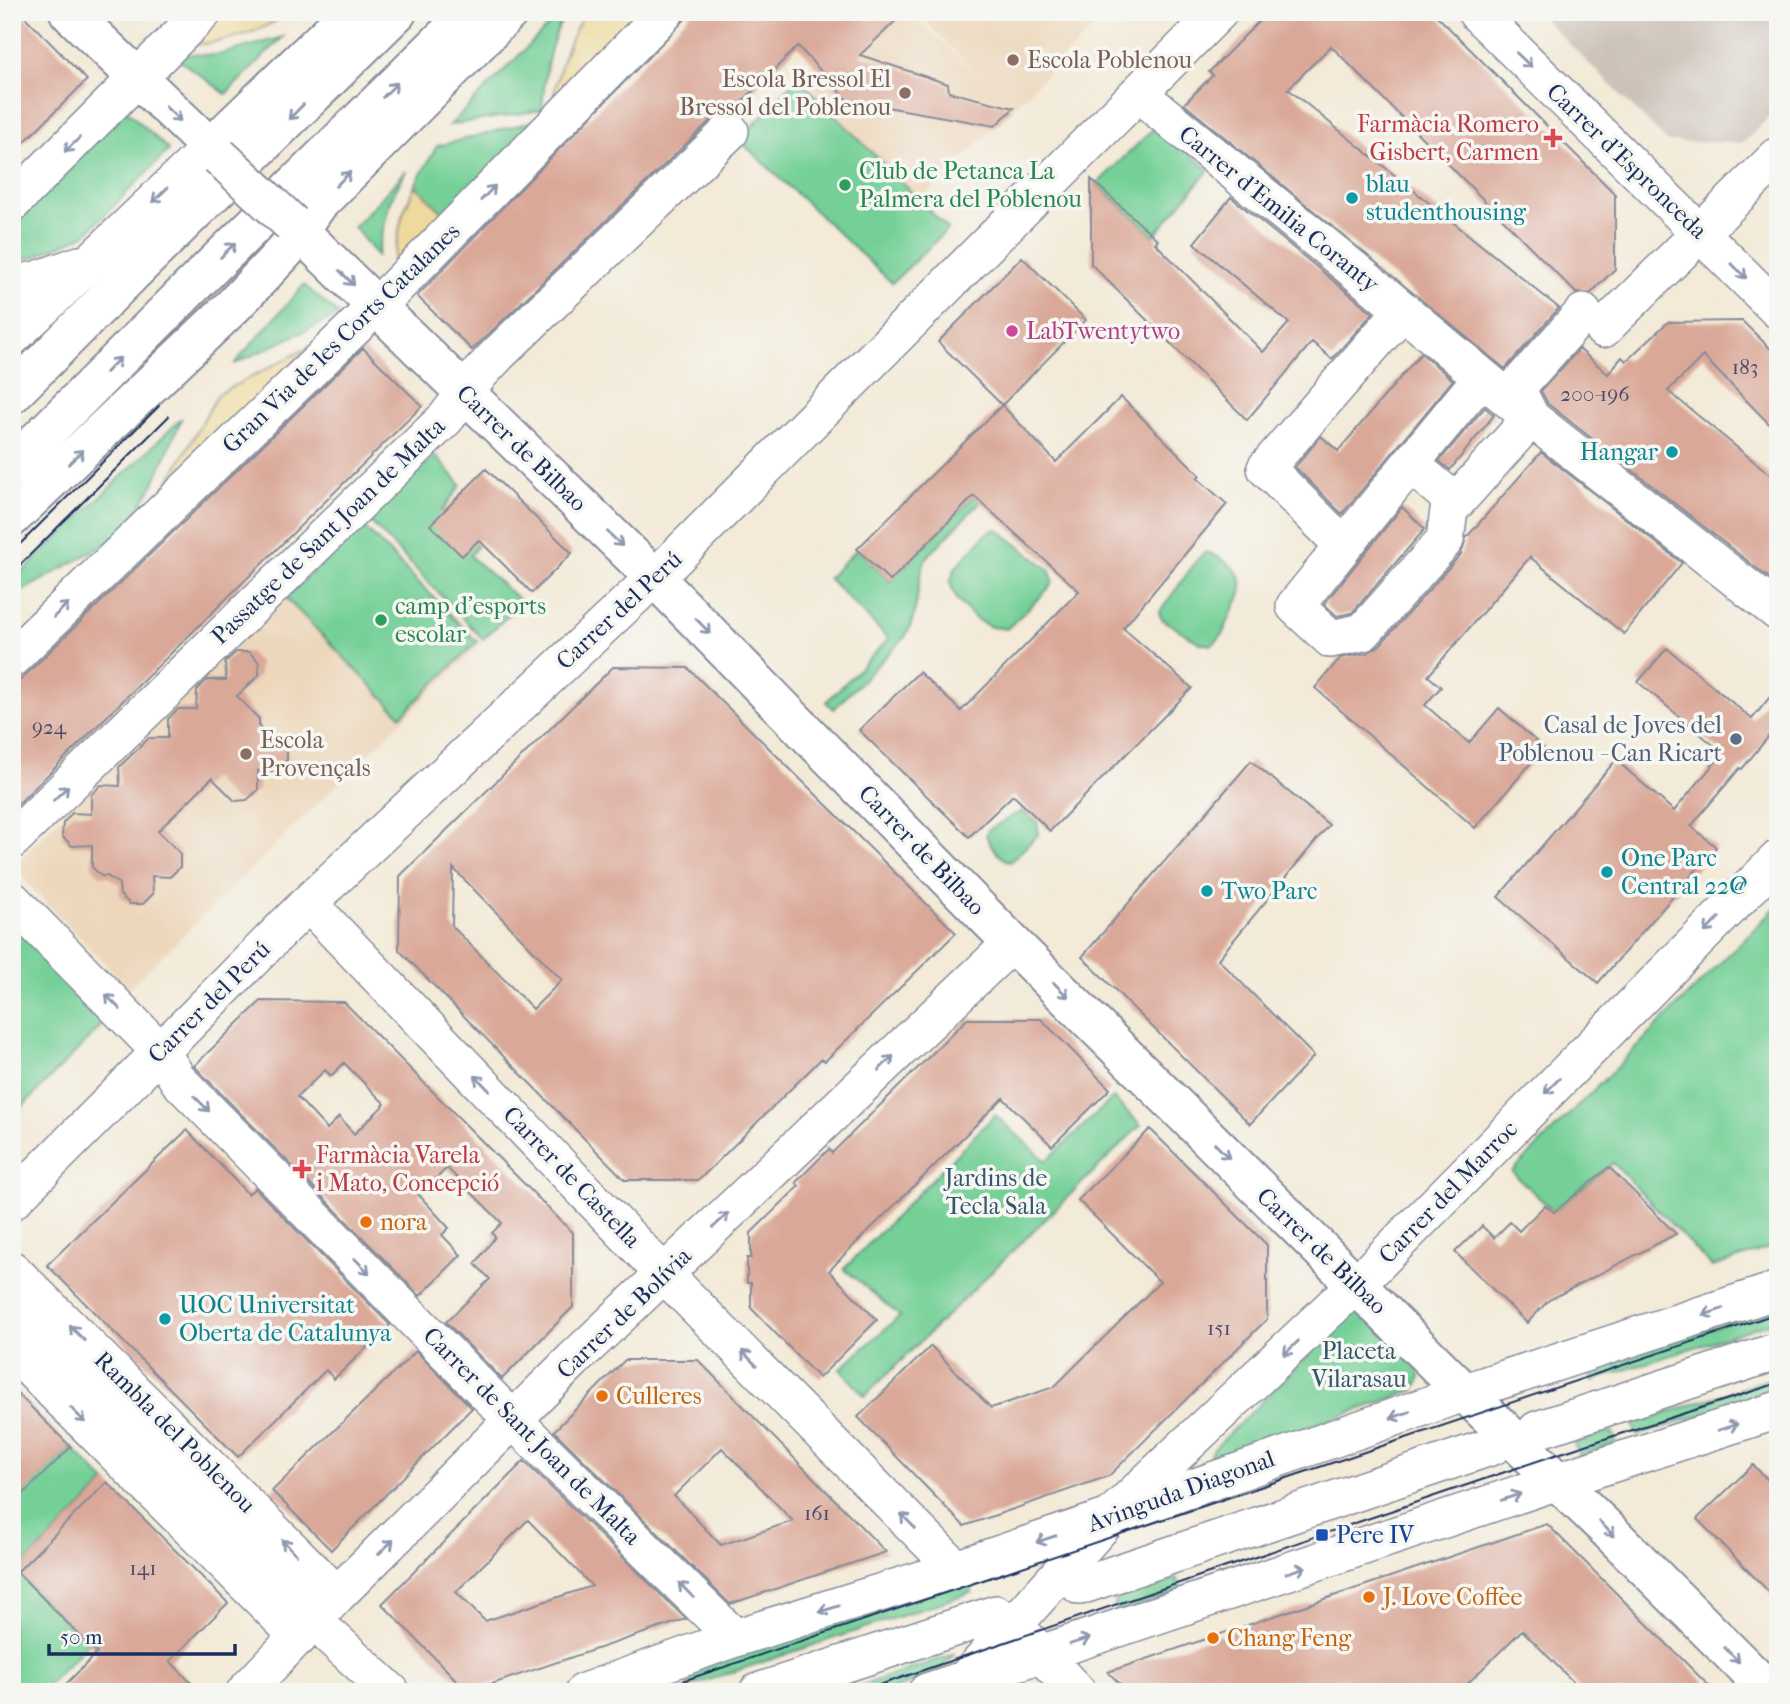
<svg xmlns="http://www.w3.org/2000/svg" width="1790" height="1704" viewBox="0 0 1790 1704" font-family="'IM FELL French Canon',serif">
<rect width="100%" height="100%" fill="#f6f6f2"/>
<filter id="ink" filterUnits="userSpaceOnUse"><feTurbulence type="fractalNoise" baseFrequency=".0143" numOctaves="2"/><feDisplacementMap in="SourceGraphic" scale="14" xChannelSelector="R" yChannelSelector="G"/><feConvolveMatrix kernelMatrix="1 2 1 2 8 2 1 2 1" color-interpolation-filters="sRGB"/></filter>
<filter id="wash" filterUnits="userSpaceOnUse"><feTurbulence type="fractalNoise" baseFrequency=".00686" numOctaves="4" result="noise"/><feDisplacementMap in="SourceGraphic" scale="28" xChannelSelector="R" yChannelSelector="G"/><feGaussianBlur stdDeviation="1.57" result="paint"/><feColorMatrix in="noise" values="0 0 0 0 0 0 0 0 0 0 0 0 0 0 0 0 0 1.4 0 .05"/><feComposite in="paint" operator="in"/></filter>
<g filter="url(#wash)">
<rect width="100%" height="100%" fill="#f3ead7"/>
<path fill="#edd7bb" d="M866,12H910L987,84L915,12H1109L920,201L799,77Z
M360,521L482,643L129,988L12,868V866Z"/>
<path fill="#ccc2b9" d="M1537,12H1778V108L1743,143L1668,142Z"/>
<path fill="#75d097" stroke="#48807a" stroke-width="2" d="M562,12H566C548,44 545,74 542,110L450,125Z
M283,37L226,94L171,54L218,55Z
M798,78L948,229L892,283L739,140Z
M121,105L169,150L85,235L34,257L12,261V212Z
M542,119L446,216L415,185L437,146Z
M1156,126L1209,170L1154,236L1097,184Z
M406,171L390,201L377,256L354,227Z
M304,285L339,315L234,364Z
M182,418L153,485L123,534L12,597V582Z
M1032,437L1039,441L927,557C914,582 921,612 905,637L834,709L826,702L889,639L828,578L857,549L890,581Z
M436,456L461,485L442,511L477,546L470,556L522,602L483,639L364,515Z
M361,524L477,642L401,716L286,598Z
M997,529L1049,569L1053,580L1050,587L1007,629L991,627L977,620L957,600L950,583L955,568L988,532Z
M1206,552C1221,557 1244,570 1242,589C1241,597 1235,606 1231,614C1226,626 1223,638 1211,645L1200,643L1162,619L1159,613L1197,560Z
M1022,811L1037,822L1039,834L1010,862C999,858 990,846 986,835L988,830Z
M1778,905V1245L1712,1267L1613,1163L1554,1212L1512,1172Z
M12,917L110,1017L12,1117Z
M1113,1098L1141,1125L865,1396L840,1369L900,1316L844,1269L995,1115L1046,1161Z
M1778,1306V1320L1592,1381L1588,1368Z
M1356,1313H1364L1419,1371L1420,1379L1413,1391L1216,1459L1210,1455L1212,1451L1348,1316Z
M1778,1376V1390L1637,1436L1633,1424Z
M1612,1431L1616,1443L1579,1456L1574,1443Z
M71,1447L106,1482L17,1572L88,1644L40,1692H12V1503Z
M968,1578L972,1592L688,1687L683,1673Z
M1177,1578L1182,1591L1117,1612L1114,1600Z
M955,1654L935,1675L885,1692H842Z"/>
<path fill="#eeda9e" stroke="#84847e" stroke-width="2" d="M212,12H291C255,36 217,44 176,47Z
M586,12H654L551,114C556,77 565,43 586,12Z
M415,185L446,216L392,269L402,216Z
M309,347L156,504L218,394Z"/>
<g id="blocks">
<path fill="#daa898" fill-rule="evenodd" d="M12,12H20L87,80L12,154Z
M692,12H905L860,55L948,84L949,92L1014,108L995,126L847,100L798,46L733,111H724L715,116L472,350L417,296Z
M1268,12H1433L1615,194V269L1590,294L1576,293L1331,46L1288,89L1559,308L1505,369L1184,104L1213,75L1209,72Z
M1091,179L1158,240L1155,243L1263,352L1289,323L1194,243L1231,197L1373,313L1332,359L1312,342L1247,420L1091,264Z
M1022,257L1086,320L1002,405L938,342Z
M1742,321L1778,356V433L1703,356L1668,391L1778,481V585L1548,404L1541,391L1579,349L1608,374L1622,357L1626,361L1668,322Z
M363,348L422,406L12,810V688Z
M1421,353L1453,380L1342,514L1295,467L1321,436L1338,451Z
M1121,397L1200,475L1197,478L1227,504L1123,628L1192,688L1050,831L1013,795L969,837L859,730L919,672L961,711L1079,591L974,496L890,581L857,549L1002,405L1056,462Z
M1485,407L1494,415L1450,470L1439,461Z
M1541,452L1682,563L1624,634L1530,557L1428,676L1441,687L1425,705L1469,743L1499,708L1544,748L1475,828L1315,688L1340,658L1367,653L1379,646L1461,554L1466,538Z
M486,469L572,553L532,593L479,540L462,556L430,525Z
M1402,507L1425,529L1352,613L1337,616L1324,604Z
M1667,648L1752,719L1778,687V725L1742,769L1740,768L1691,826L1716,847L1598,983L1498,897L1616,760L1674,811L1723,753L1638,682Z
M236,652H249L259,662V675L237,696L259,719V727L270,738H278L287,747V760L277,771H258V790L247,800L235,801L212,778L158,831L180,853V867L170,877L152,876L153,894L143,904H130L120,895L119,884L107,876H101L92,867V845L72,846L62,836L63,823L72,813L91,814V795L101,785L120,786L119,767L149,738H168V719L178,709H196L197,690L207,680H226L225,662Z
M613,667L688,668L956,933L825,1061L821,1059L699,1180H625L399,950L400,876ZM453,868L562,980L533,1009L452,926Z
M1251,761L1329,825L1218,959L1314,1056L1250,1124L1082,957Z
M261,1001L344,1002L573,1233V1307L502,1379L446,1322L490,1279L475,1264L495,1237L492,1233L502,1223L447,1168L419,1195L449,1228L442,1235L461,1255L420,1296L194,1066ZM344,1063L385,1104L354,1134L339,1117L327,1129L297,1097L325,1070L331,1076Z
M967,1019H1041L1110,1089L1052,1146L1003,1098L845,1254L829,1271L877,1320L819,1378L751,1308V1283H747V1258H751V1233L799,1186L796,1182L829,1149L832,1153Z
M1150,1129L1267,1245V1319L1109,1476L964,1526L858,1417L931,1346L991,1408L1054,1387L1160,1282L1078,1200Z
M187,1130L248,1194L255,1188L390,1325L334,1379L326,1370L238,1457L47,1265Z
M1609,1167L1676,1234L1549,1300L1527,1323L1455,1252L1482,1226L1494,1238L1510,1222L1519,1231L1545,1205L1554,1212Z
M416,1351L472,1408L331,1550L272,1491Z
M625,1360H698L886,1552L730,1604L554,1431ZM722,1448L793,1521L721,1545L674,1496Z
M12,1388L71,1447L12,1505Z
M524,1461L686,1619L468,1692L382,1604ZM528,1520L592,1586L485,1621L456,1592Z
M1753,1465L1778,1490V1601L1697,1519Z
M107,1482L228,1603L170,1661L200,1692H58L97,1653L17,1572Z
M1547,1524L1715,1692H1583L1522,1630L1459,1692H1128L1108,1672Z"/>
</g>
</g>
<g filter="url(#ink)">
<use href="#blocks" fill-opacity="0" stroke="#878c9a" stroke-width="2"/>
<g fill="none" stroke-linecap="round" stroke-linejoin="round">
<defs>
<path id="minor" d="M1476,12L1778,310
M1156,108L1375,287L1531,418L1778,612
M12,203L203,12
M12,285L37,280L79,265
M1603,329L1778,156
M12,337L210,148
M1410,464L1482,377
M1455,502L1410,464L1295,606L1331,639L1363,632L1445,540L1449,510L1531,418L1516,388L1583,313
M1344,546L1266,468L1403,310
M12,658L389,294L665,12
M12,840L446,418L481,372L498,354L730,131
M12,900L160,1051L179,1081L513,1420L735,1638
M308,903L664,1274L956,1569
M12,1201L308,903L673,560L1219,12
M12,1270L337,1595
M12,1311L283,1583L301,1605
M12,1350L299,1637
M1537,1430L1778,1351
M1080,1586L1493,1446
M330,1636L391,1692
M1027,1639L1077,1692
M245,1692L337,1595L573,1360L1012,943
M584,1692L735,1638L956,1569L1110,1517L1486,1385L1778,1290
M758,1692L996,1614
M927,1692L1558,1481L1778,1410
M954,1692L1110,1517L1369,1272L1778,859"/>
<path id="major" d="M69,12L219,156
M210,148L351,12
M292,224L655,578L1012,943L1464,1392L1604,1526L1770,1692
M12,394L127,278
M12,466L180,298
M12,517L234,305L286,250L318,204L509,12"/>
<path id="highway" d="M127,278L397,12
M180,298L470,12"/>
</defs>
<use href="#minor" stroke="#878c9a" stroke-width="40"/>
<use href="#major" stroke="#878c9a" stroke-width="42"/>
<use href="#highway" stroke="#878c9a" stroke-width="42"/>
<use href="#minor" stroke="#fff" stroke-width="37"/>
<use href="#major" stroke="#fff" stroke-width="38"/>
<use href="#highway" stroke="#fff" stroke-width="38"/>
<path stroke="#1b2f5e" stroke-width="2" d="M12,552L159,406
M12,573L169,416
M650,1692L1778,1313
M859,1692L1558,1454L1778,1383"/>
<defs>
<path id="major-bridge" d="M219,156L292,224"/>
</defs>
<use href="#major-bridge" stroke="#878c9a" stroke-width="42" stroke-linecap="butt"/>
<use href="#major-bridge" stroke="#fff" stroke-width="38"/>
</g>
<defs><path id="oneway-shaft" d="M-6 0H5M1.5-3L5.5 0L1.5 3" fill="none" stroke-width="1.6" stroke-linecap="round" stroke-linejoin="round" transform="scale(1.75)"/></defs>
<g stroke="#8d97ae">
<use href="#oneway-shaft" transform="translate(1524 60) rotate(44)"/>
<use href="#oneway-shaft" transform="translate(390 90) rotate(-45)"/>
<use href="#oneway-shaft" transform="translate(296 112) rotate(135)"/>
<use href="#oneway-shaft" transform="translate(173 114) rotate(43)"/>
<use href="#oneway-shaft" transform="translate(72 145) rotate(136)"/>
<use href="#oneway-shaft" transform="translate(343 179) rotate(-45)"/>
<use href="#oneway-shaft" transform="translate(488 193) rotate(-46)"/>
<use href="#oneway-shaft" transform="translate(160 195) rotate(137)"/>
<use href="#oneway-shaft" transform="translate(228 250) rotate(-45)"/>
<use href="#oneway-shaft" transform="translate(1739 271) rotate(45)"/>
<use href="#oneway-shaft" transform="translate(347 278) rotate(45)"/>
<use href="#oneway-shaft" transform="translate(113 365) rotate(-45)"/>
<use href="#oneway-shaft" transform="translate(76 457) rotate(-44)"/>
<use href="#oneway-shaft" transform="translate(615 539) rotate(44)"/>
<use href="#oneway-shaft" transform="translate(61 610) rotate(-44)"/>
<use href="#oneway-shaft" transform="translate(703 626) rotate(45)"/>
<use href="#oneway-shaft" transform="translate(61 793) rotate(-44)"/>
<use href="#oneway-shaft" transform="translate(1712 925) rotate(135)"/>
<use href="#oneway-shaft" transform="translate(1061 990) rotate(45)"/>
<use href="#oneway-shaft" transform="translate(113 1002) rotate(-134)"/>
<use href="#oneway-shaft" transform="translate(886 1063) rotate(-44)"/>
<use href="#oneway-shaft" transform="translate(482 1083) rotate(-134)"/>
<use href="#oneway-shaft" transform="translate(1552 1086) rotate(135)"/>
<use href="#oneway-shaft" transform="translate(202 1104) rotate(45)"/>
<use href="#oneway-shaft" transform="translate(1222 1151) rotate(45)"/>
<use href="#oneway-shaft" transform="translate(721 1220) rotate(-44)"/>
<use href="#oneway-shaft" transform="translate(362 1266) rotate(45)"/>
<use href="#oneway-shaft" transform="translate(1713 1312) rotate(162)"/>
<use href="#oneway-shaft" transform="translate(77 1333) rotate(-135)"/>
<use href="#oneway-shaft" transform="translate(1291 1348) rotate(136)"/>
<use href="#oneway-shaft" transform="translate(749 1358) rotate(-134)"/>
<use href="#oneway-shaft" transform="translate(78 1415) rotate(45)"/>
<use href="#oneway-shaft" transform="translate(1400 1415) rotate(161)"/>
<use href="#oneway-shaft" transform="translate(1728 1427) rotate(-18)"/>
<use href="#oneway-shaft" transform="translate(1511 1497) rotate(-19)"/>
<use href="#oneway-shaft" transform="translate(908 1521) rotate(-134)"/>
<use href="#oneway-shaft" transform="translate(1607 1529) rotate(46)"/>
<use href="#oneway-shaft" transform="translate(1046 1539) rotate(161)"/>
<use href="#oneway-shaft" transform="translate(289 1547) rotate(-135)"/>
<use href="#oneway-shaft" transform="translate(386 1547) rotate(-44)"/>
<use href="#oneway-shaft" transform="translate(1296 1570) rotate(-18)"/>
<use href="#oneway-shaft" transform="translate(686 1590) rotate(-135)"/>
<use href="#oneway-shaft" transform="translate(829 1609) rotate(163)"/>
<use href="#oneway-shaft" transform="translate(1080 1641) rotate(-18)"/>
<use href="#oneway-shaft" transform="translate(1732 1655) rotate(45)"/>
</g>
</g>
<g fill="#8d6e63" stroke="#f6f6f2" stroke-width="2.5">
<circle cx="1013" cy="60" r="7"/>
<circle cx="905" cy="93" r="7"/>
<circle cx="246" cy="754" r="7"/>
</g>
<g fill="#e0444e" stroke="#f6f6f2" stroke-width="2.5">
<path d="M1549.5 127.5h7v7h7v7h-7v7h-7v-7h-7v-7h7z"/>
<path d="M298.5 1158.5h7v7h7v7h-7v7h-7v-7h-7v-7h7z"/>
</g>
<g fill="#2e9e5b" stroke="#f6f6f2" stroke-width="2.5">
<circle cx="845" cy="185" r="7"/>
<circle cx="381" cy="620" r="7"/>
</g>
<g fill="#0f9aa8" stroke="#f6f6f2" stroke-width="2.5">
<circle cx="1352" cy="198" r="7"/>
<circle cx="1672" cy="452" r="7"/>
<circle cx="1607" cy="872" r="7"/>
<circle cx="1207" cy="891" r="7"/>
<circle cx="165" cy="1319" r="7"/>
</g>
<circle fill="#d1479c" stroke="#f6f6f2" stroke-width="2.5" cx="1012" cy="331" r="7"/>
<circle fill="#5c6f8a" stroke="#f6f6f2" stroke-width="2.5" cx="1736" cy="739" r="7"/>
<g fill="#e8710a" stroke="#f6f6f2" stroke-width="2.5">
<circle cx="366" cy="1222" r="7"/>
<circle cx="602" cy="1396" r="7"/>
<circle cx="1369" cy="1597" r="7"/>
<circle cx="1213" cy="1638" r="7"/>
</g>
<rect fill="#1a4fb4" stroke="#f6f6f2" stroke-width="2.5" x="1315" y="1528" width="14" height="14" rx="3.5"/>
<g text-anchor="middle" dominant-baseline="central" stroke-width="7" stroke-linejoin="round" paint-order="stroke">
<g font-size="21" fill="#4b4d6c">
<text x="1745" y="367">183</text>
<text x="1595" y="394">200-196</text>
<text x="49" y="727">924</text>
<text x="1219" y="1328">151</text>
<text x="817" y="1513">161</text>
<text x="143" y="1568">141</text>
</g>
<g font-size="24" fill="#785e54" stroke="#f6f6f2" text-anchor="start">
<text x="1027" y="60">Escola Poblenou</text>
<text x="891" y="79" text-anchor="end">Escola Bressol El<tspan x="891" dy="28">Bressol del Poblenou</tspan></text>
<text x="260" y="740">Escola<tspan x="260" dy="28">Provençals</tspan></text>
</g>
<g font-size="24" fill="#be3a42" stroke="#f6f6f2" text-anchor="end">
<text x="1539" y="124">Farmàcia Romero<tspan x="1539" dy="28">Gisbert, Carmen</tspan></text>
<text x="316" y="1155" text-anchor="start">Farmàcia Varela<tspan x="316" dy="28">i Mato, Concepció</tspan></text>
</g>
<g font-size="24" fill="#1b2f5e" stroke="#f6f6f2">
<text transform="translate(1627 161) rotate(44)">Carrer d'Espronceda</text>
<text transform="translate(1279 209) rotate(39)">Carrer d'Emilia Coranty</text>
<text transform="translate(341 338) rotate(-44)">Gran Via de les Corts Catalanes</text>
<text transform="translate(522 448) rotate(44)">Carrer de Bilbao</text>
<text transform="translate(328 531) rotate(-44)">Passatge de Sant Joan de Malta</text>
<text transform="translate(619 610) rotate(-43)">Carrer del Perú</text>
<text transform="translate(922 850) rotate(46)">Carrer de Bilbao</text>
<text transform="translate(209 1002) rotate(-45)">Carrer del Perú</text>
<text transform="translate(572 1177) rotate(46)">Carrer de Castella</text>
<text transform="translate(1448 1192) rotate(-46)">Carrer del Marroc</text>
<text transform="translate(1322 1251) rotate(44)">Carrer de Bilbao</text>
<text transform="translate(624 1313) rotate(-44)">Carrer de Bolívia</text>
<text transform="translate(175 1432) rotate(45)">Rambla del Poblenou</text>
<text transform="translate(532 1436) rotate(45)">Carrer de Sant Joan de Malta</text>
<text transform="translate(1181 1491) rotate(-20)">Avinguda Diagonal</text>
</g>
<g font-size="24" fill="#27864d" stroke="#f6f6f2" text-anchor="start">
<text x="859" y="171">Club de Petanca La<tspan x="859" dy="28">Palmera del Poblenou</tspan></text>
<text x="395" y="606">camp d'esports<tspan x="395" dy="28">escolar</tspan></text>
</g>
<g font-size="24" fill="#0d838f" stroke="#f6f6f2" text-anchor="start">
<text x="1366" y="184">blau<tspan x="1366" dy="28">studenthousing</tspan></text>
<text x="1658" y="452" text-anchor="end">Hangar</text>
<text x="1621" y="858">One Parc<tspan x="1621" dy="28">Central 22@</tspan></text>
<text x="1221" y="891">Two Parc</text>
<text x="179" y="1305">UOC Universitat<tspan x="179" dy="28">Oberta de Catalunya</tspan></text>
</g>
<g font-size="24" fill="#b23c85" stroke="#f6f6f2" text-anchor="start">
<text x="1026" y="331">LabTwentytwo</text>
</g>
<g font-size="24" fill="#4e5e75" stroke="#f6f6f2" text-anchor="end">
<text x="1722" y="725">Casal de Joves del<tspan x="1722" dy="28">Poblenou - Can Ricart</tspan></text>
</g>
<g font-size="24" fill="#32576c" stroke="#f6f6f2">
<text x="996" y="1178">Jardins de<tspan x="996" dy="28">Tecla Sala</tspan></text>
<text x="1359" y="1351">Placeta<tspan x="1359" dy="28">Vilarasau</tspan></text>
</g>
<g font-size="24" fill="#c56008" stroke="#f6f6f2" text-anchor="start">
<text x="380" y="1222">nora</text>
<text x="616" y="1396">Culleres</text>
<text x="1383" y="1597">J. Love Coffee</text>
<text x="1227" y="1638">Chang Feng</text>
</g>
<g font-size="24" fill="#164399" stroke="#f6f6f2" text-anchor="start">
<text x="1336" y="1535">Pere IV</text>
</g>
</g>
<rect width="1790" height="1704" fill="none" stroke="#f6f6f2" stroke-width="42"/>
<path d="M49 1644v10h186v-10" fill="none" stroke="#1b2f5e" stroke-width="3.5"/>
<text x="60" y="1644" font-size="21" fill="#1b2f5e" stroke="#f6f6f2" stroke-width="5" paint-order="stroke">50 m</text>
</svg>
